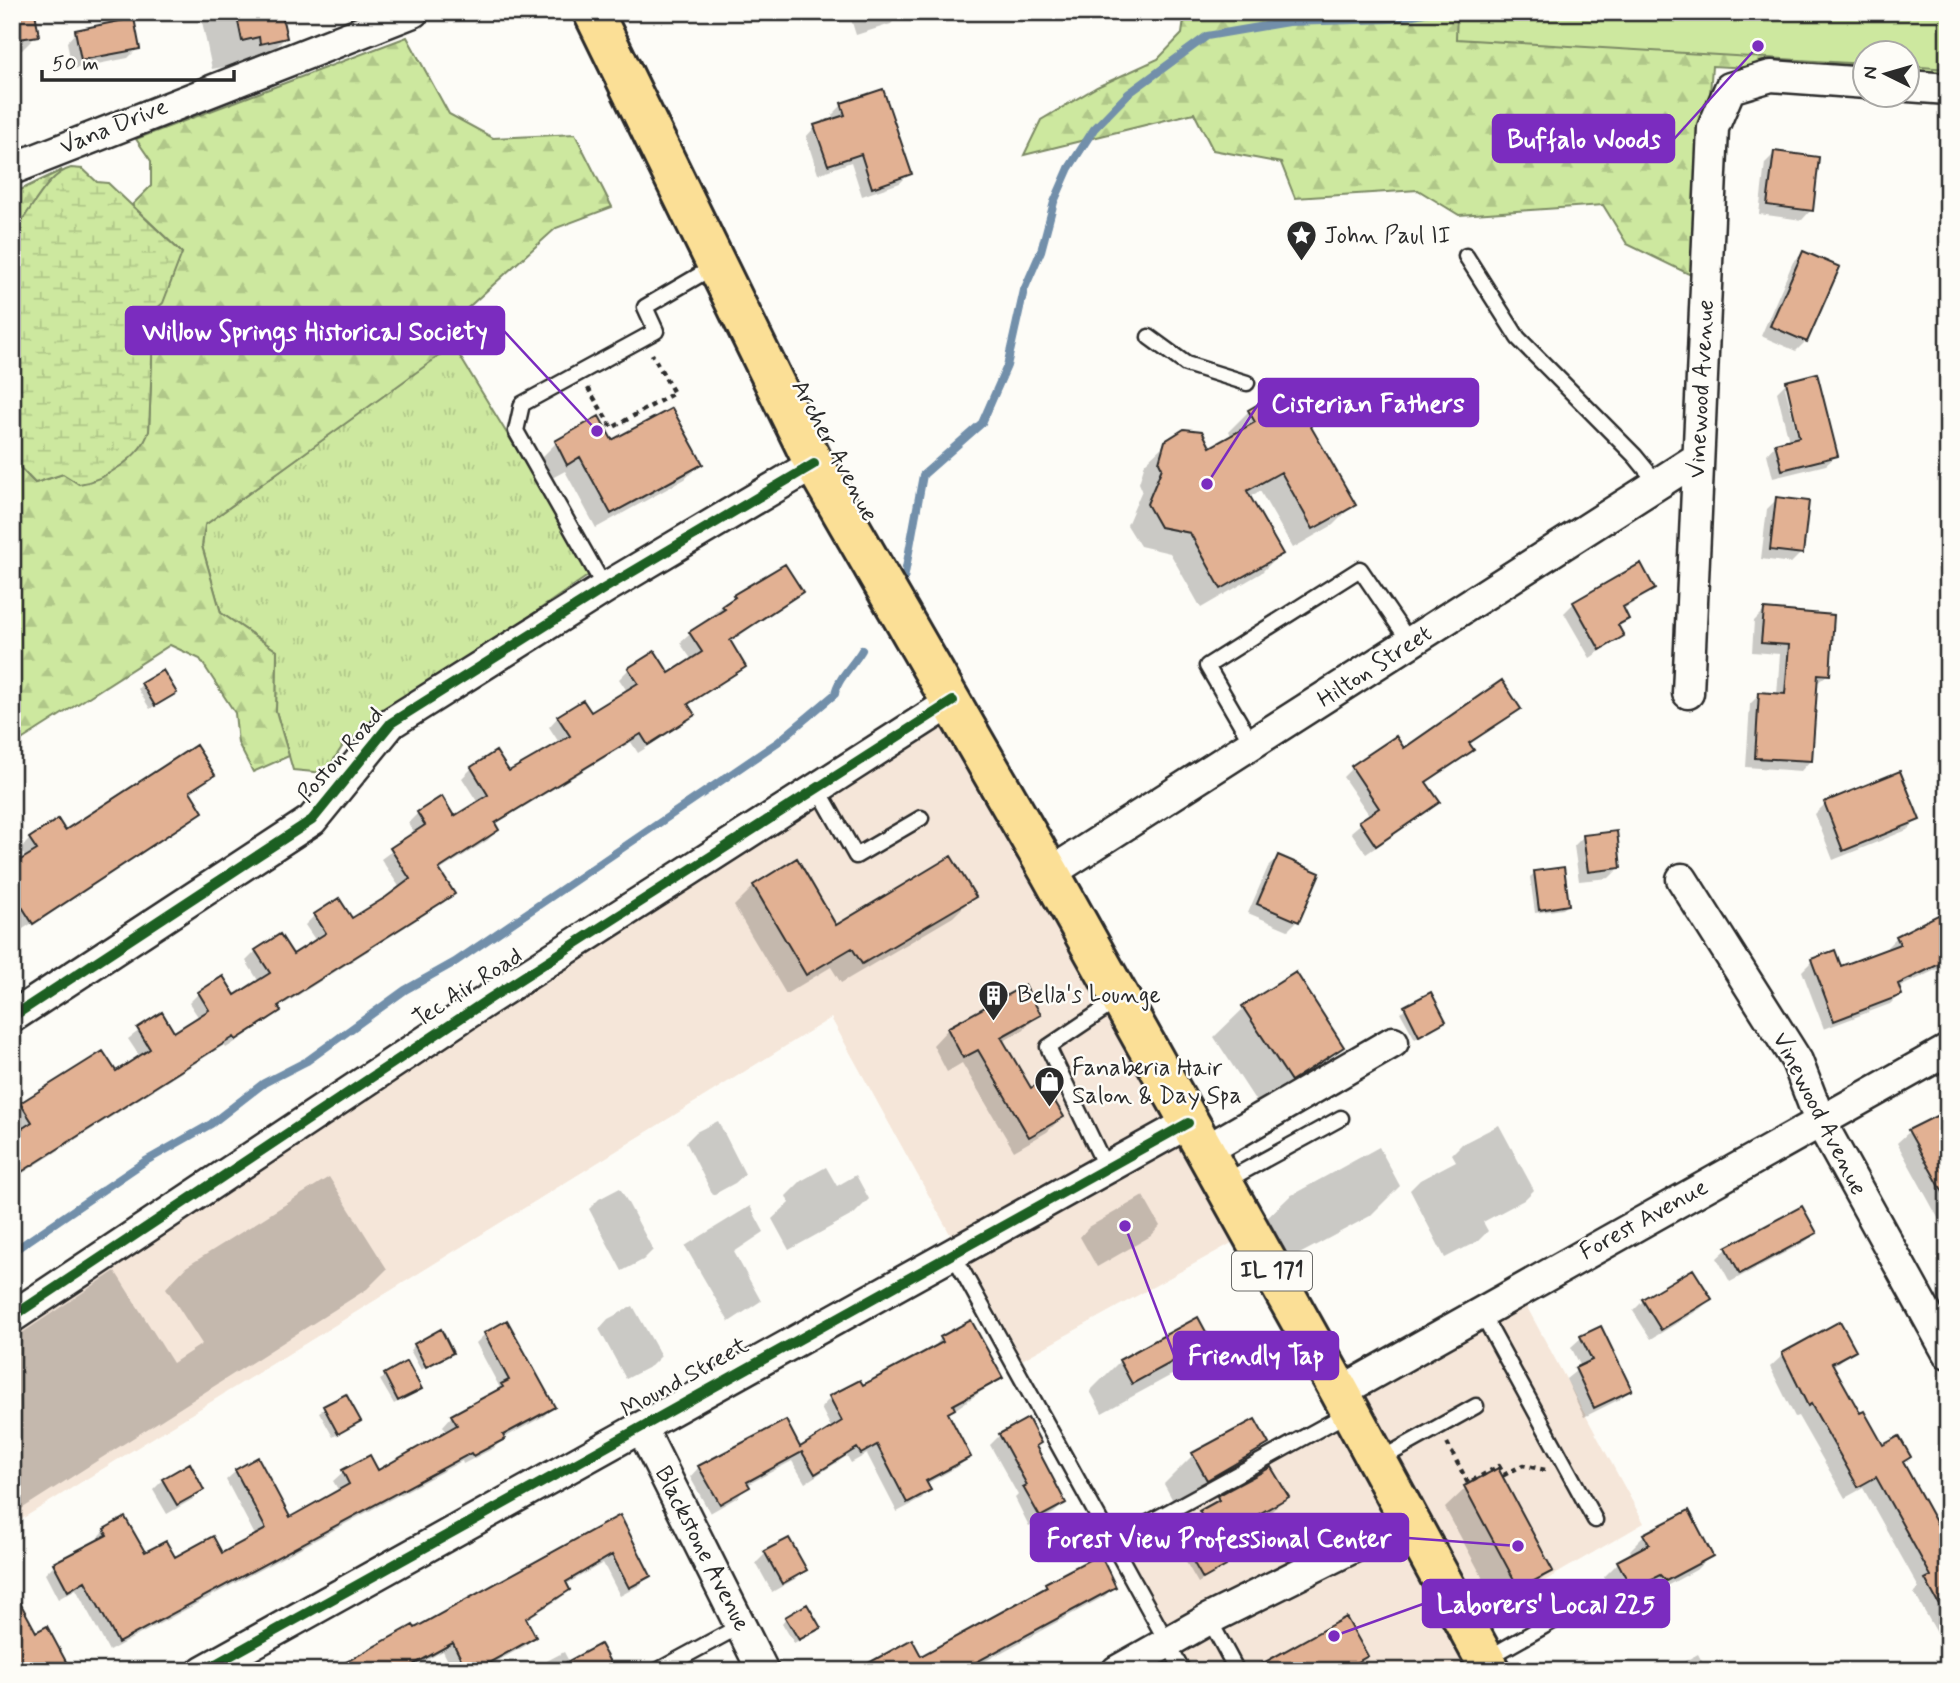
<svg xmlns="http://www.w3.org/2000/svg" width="1960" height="1683" viewBox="0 0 1960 1683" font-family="Mynerve,sans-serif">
<defs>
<pattern id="grass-tufts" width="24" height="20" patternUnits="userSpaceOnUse" patternTransform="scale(1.75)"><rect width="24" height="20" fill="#cde89f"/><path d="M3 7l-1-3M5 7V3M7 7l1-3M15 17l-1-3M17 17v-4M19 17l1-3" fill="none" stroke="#b0c789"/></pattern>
<pattern id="forest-firs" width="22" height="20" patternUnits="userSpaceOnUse" patternTransform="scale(1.75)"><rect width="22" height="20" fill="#cde89f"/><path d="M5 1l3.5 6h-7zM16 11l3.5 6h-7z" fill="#b0c789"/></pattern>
<pattern id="wetland-marsh" width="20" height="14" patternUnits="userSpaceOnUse" patternTransform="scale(1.75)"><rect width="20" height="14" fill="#cde89f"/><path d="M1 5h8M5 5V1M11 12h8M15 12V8" fill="none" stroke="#b0c789"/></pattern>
</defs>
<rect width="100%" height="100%" fill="#fdfcf7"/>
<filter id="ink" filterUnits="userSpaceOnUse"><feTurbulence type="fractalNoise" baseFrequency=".0143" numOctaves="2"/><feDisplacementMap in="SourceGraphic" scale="14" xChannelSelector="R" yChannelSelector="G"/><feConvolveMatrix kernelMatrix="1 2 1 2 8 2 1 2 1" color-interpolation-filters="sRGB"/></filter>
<g filter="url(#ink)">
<path fill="#f5e6d9" d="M946,705L1246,1235L1020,1361L831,1018L12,1525V1327Z
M1522,1298L1644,1523L1479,1619L1478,1660L1460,1671H1190L1116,1534L1342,1408Z"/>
<path fill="url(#grass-tufts)" stroke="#7c8a65" stroke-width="2" d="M453,345L592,573L344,744L325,773L293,770L276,711L277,651L221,613L202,546L205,525Z"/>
<path fill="url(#forest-firs)" stroke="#7c8a65" stroke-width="2" d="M1185,12H1948V79L1908,77V52H1866L1865,74L1712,66L1697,278L1627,244L1603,205L1459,215L1418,190L1295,198L1281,163L1213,150L1194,113L1024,155L1041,120L1097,87L1158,59L1182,34Z
M407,37L449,114L493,138L575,134L612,207L556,228L461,314L472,332L205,525L202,546L221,613L277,651L276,711L289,756L253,772L238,743L235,713L200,659L170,645L12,746V459L35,483L63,474L79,484L149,431L154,311L182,253L132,205L151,186V161L136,139Z
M62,170L16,228L18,240L12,245V194Z"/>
<path fill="url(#wetland-marsh)" stroke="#7c8a65" stroke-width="2" d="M71,168L83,169L97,182L108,183L182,253L163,303L154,311L149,431C141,457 105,480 79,484L63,474L35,483L12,459V245L18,240L16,228C32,210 47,174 71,168Z"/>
<path fill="#cde89f" stroke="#7c8a65" stroke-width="2" d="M1457,12H1948V69L1908,66V52H1866L1865,64L1456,39Z"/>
<path fill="#0003" fill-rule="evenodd" d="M12,12L37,35L22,50L12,52Z
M200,12H279L285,38L255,68L231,73L230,66L212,69Z
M900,12L891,24L856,35L849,13Z
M76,32L138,48L128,58L72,69L67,42Z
M842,105L910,173L900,183L862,196L851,162L818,174L806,137L815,127L834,121L832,115Z
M1775,153L1811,210L1802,220L1759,214L1765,163Z
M1803,253L1806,341L1796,351L1761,336L1793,262Z
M1787,382L1836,456L1826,465L1773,478L1767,454L1776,444L1789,441L1777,392ZM1785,387H1789L1803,445L1800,446Z
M1249,411L1353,505L1333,525L1293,548L1260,491L1249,497L1281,553L1261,573L1201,608L1170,553L1140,546L1127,525L1142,490L1139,483L1145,463L1166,443L1209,449L1232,437L1229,431Z
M599,419L612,443L700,464L685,479L596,528L565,471L552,478L541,458L556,443Z
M1777,499L1801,553L1791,563L1761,559L1767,509Z
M1653,589L1623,610L1627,618L1617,628L1622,636L1590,658L1564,613L1574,603Z
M801,592L729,643L744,666L687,706L693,714L683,724L638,753L631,742L494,825L497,830L488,840L439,871L453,894L443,903L278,1008L269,1020L226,1048L224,1045L12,1180V1137L22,1131L12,1114L21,1105L115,1073L140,1057L128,1039L161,1014L174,1034L199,1018L189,1003L199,993L235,998L259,982L246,961L256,951L292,956L316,941L305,925L315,915L352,920L400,888L381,859L415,834L408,823L418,813L454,818L478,803L462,778L472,768L495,754L508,773L560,744L549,727L558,717L590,715L627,691L619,679L629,669L668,675L692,660L680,643L734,596Z
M1764,611L1828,674L1816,684L1810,761L1801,771L1746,767L1750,704L1760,694L1777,695L1780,654L1752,652L1754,621Z
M142,684L174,693L150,709L138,689Z
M1519,708L1469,745L1472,749L1463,758L1426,783L1438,802L1429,811L1366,854L1351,832L1370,816L1343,777L1352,768Z
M1899,773L1916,821L1907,830L1833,860L1815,814L1825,804Z
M213,775L189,794L201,811L191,821L12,936V867L26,858L20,849L30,839L65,832Z
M1584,836L1619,868L1609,878L1579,881L1574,846Z
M1278,857L1297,921L1288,930L1248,913L1268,867Z
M1535,873L1568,905L1563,909L1535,913L1530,877Z
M754,886L835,927L973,897L953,917L841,983L831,967L786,994L734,906Z
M1948,912V964L1898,988L1900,994L1890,1004L1824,1029L1802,971L1812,961L1840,968L1889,950L1887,947L1897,937Z
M1430,995L1444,1021L1415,1039L1400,1012Z
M1244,1008L1342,1046L1312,1076L1261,1109L1214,1037Z
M1038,1015L1023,1030L1002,1042L1031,1090L1062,1117L1047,1132L1014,1151L962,1063L947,1072L933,1045L948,1029Z
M1948,1112V1236L1897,1143L1909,1132Z
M718,1121L745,1174L735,1183L713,1195L686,1142L696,1132Z
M1499,1125L1534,1190L1524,1200L1483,1222L1488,1231L1478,1241L1445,1258L1410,1190L1420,1180L1456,1161L1452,1154L1462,1144Z
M1379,1147L1400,1186L1370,1216L1281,1264L1260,1225L1290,1196Z
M826,1167L837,1186L856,1175L869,1199L854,1214L789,1250L772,1219L789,1203L786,1196L801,1181Z
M329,1177L387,1269L367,1289L12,1515V1334L22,1333L115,1271L173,1363L202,1344L166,1288L186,1267Z
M620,1188L653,1250L643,1260L622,1271L589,1209L599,1199Z
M1143,1196L1160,1226L1151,1236L1097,1267L1080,1237L1089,1227Z
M750,1206L764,1232L734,1252L761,1301L729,1322L685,1246Z
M1815,1233L1805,1242L1730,1282L1717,1258L1727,1249Z
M1710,1299L1700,1309L1651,1339L1633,1311L1643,1301Z
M633,1306L661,1356L651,1366L626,1379L599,1329L608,1319Z
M485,1334L553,1407L544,1416L504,1438L494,1448L463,1464L462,1461L109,1651L76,1589L58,1599L45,1574L54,1565L97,1542L96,1540L105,1530L144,1555L174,1559L221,1556L256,1537L226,1480L236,1471L289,1519L339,1491L333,1481L343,1472L369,1457L377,1472L447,1433L443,1426L452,1416L500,1388L476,1343Z
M941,1338L1001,1378L947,1415L969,1457L959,1466L926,1484L929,1490L920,1500L897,1512L867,1454L851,1463L847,1456L805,1483L792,1461L747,1485L738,1497L710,1513L690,1477L699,1467L799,1449L832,1429L821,1408L830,1398L863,1387L932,1350Z
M1581,1338L1630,1390L1620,1399L1584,1417L1566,1379L1581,1367L1571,1347Z
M1209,1341L1179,1371L1102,1413L1090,1391L1120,1361Z
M415,1345L451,1352L421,1370L410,1350Z
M1853,1350L1832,1367L1859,1416L1882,1448L1909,1456L1902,1464L1948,1543V1652L1914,1593L1919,1588L1863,1488L1845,1498L1798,1416L1795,1417L1770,1367L1783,1355Z
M406,1364L420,1388L394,1404L380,1380Z
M345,1396L358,1421L333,1437L319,1412Z
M1000,1435L1039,1443L1035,1447L1064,1503L1054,1513L1029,1526L1015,1498L1018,1495L990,1445Z
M1267,1444L1237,1474L1177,1508L1164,1484L1193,1455Z
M1270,1469L1286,1497L1265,1518L1214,1547L1224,1566L1198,1583L1183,1557L1189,1552L1179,1533L1218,1498Z
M163,1480L202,1490L193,1499L167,1514L153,1490Z
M1466,1488L1550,1571L1530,1591L1499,1608L1445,1508Z
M619,1518L649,1576L640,1585L620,1596L603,1563L565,1585L568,1589L559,1599L525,1620L534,1637L525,1646L479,1671H453L443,1651L407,1671H333L414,1631Z
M1645,1535L1711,1555L1696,1570L1650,1595L1644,1589L1617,1603L1604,1577L1619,1562L1632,1555L1630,1550Z
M766,1553L805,1570L795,1579L772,1592L756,1563Z
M1099,1556L1114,1586L1105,1596L967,1671H857L920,1658Z
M786,1618L814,1632L794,1643L782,1623Z
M564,1652L574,1671H540L538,1667L543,1663Z
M1698,1654L1707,1671H1667Z
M1366,1655L1350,1671H1261Z
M698,1666L701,1671H690Z"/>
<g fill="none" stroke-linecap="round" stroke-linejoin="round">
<path stroke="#728faa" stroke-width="8" d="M904,579L923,475L982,423L1007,366L1024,290L1041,251L1054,202L1069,168L1094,129L1128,94L1207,36L1288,22L1391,19L1430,12
M12,1252L144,1162L211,1124L264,1083L307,1061L405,990L455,962L778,742L835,694C837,679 854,664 862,650"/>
</g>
<path fill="#e2b193" stroke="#2b2b2b" stroke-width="2" d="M12,12H35L39,36L12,40Z
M236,12H281L287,38L260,44L259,37L242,41Z
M134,18L140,49L81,60L75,30Z
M883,89L912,174L872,188L861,154L828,165L814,125L845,115L841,103Z
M1774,151L1819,157L1813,211L1767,205Z
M1803,251L1840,267L1807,342L1770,326Z
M1817,373L1838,456L1782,470L1775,443L1799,437L1786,381Z
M1288,387L1356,505L1313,529L1281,472L1247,491L1283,554L1221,589L1190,533L1160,527L1147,504L1162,468L1159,462L1165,441L1184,429L1202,431L1210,447L1255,422L1248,410Z
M672,408L703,464L611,514L580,457L567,465L555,441L599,416L612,440Z
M1776,497L1809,501L1803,554L1770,550Z
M1641,563L1655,589L1623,607L1629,619L1618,625L1624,636L1600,650L1573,602Z
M785,564L803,592L730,640L746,667L688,704L695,715L648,745L641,734L495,823L499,830L439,869L455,894L278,1006L281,1011L236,1040L234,1037L12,1178V1135L32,1122L20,1103L103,1051L116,1071L150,1049L137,1028L162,1012L174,1032L209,1010L198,992L223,976L235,995L270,973L255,950L280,934L293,954L326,933L314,914L339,898L352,918L386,897L410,879L390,848L425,825L417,812L442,796L454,816L488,795L471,767L496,751L509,771L570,736L557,716L583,700L591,712L638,683L628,668L655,651L669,673L702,652L689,632L725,609L722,606L735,597L733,595Z
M1764,609L1834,615L1830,675L1818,674L1812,761L1755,758L1759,692L1785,694L1789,645L1761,643Z
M163,670L177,693L155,706L141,683Z
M1502,680L1521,709L1469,743L1474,750L1426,782L1440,802L1376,846L1359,821L1379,808L1351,766L1396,736L1404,748Z
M196,745L215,775L190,791L203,812L33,924L19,902L12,906V865L37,850L29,838L58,819L65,830Z
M1900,771L1920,820L1843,851L1824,802Z
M1617,831L1621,868L1588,872L1583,835Z
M1278,855L1320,873L1299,922L1257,904Z
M951,856L976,897L862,964L852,948L806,975L753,885L797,858L836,925Z
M1564,867L1569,905L1539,910L1534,871Z
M1948,910V960L1898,984L1902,995L1834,1021L1811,959L1835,950L1841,966L1900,944L1896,936Z
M1296,972L1344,1047L1291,1081L1242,1006Z
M1025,985L1041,1015L1001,1037L1031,1088L1043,1081L1064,1117L1029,1137L978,1050L963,1058L947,1028Z
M1431,992L1446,1021L1419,1036L1404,1006Z
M1948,1110V1201L1908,1130Z
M1802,1206L1817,1233L1740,1274L1726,1247Z
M1693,1269L1712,1299L1661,1330L1642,1299Z
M1198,1317L1211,1341L1132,1384L1119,1360Z
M507,1320L555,1407L503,1435L505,1439L473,1456L471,1453L118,1643L85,1581L68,1591L53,1563L107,1535L104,1529L125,1517L145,1552L166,1541L175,1557L213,1536L222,1553L266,1529L235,1470L258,1457L290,1517L349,1484L342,1470L370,1455L378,1470L457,1425L451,1415L503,1387L501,1384L509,1380L484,1333Z
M971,1320L1003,1378L953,1405L955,1409L948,1413L971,1457L926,1481L931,1490L907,1503L877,1445L861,1454L857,1448L815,1474L802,1452L747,1482L750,1487L720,1504L698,1466L786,1420L800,1447L842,1421L829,1396L860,1380L863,1385L943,1342L940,1337Z
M1840,1321L1856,1350L1832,1363L1860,1413L1864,1411L1883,1445L1899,1436L1911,1457L1903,1462L1948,1544V1621L1925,1579L1931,1576L1876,1477L1858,1487L1811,1404L1808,1406L1782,1353Z
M1601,1326L1632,1390L1594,1408L1575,1368L1592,1360L1580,1336Z
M441,1329L453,1353L426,1367L414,1344Z
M407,1361L422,1389L398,1401L384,1374Z
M346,1394L361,1421L338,1434L323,1406Z
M1028,1418L1041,1443L1036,1446L1066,1503L1040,1517L1023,1487L1027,1485L999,1434Z
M1255,1419L1269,1444L1207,1480L1192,1453Z
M190,1463L204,1490L177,1505L162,1479Z
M1271,1467L1289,1497L1215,1539L1199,1511L1219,1500L1217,1496Z
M1498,1468L1553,1571L1519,1589L1464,1486Z
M1689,1510L1713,1556L1666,1581L1660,1575L1632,1589L1617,1561L1649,1544L1643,1534Z
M620,1515L651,1576L629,1588L612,1555L566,1582L570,1590L526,1618L536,1637L474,1671H467L453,1643L402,1671H330L413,1625L415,1628Z
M789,1538L807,1570L782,1584L764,1551Z
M1211,1538L1226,1566L1203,1579L1187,1551Z
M1100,1554L1116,1587L960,1671H854L912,1639L921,1656L1047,1587L1045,1583Z
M12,1588L36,1632L47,1626L71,1671H12Z
M807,1604L821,1628L799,1640L785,1617Z
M1346,1617L1368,1656L1341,1671H1249Z
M600,1644L615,1671H550Z"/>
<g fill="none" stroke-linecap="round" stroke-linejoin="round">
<defs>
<path id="lane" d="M1466,256L1518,338L1635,456L1658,484
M1149,337L1186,364L1247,383
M605,588L516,431L522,404L656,331L645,307L715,266
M1253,745L1207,666L1360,569L1411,644
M817,787L856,856L921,818
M1106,1168L1048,1047L1118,1000
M1224,1182L1341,1118
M953,1254L1183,1671
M1481,1312L1595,1520
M1379,1460L1476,1406
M1112,1543L1350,1412
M1209,1619L1237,1671
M1486,1659L1608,1590
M657,1671L740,1626"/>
<path id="street" d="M1908,86L1948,89
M12,169L413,12
M1688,693L1713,128L1730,88L1771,76L1866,83
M1050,873L1698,458
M1682,879L1797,1061L1820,1121L1948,1353
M12,1017L312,820L391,723L605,588L814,464
M1205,1151L1393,1042
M12,1317L489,999L953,701
M1340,1392L1948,1050
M641,1427L763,1671
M203,1671L1188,1123
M1117,1671L1209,1619L1408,1520"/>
<path id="primary" d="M593,12L814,464L1050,873L1340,1392L1491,1671"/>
</defs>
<use href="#lane" stroke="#2b2b2b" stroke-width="19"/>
<use href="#street" stroke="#2b2b2b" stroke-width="35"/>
<use href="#primary" stroke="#2b2b2b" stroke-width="44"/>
<path stroke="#2b2b2b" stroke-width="4.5" stroke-dasharray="5 5" stroke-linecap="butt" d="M588,388L612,428L674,393L652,354
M1447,1443L1468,1483L1499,1466L1504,1475L1523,1465L1545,1470"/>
<use href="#lane" stroke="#fdfcf7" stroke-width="14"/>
<use href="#street" stroke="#fdfcf7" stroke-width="30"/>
<use href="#primary" stroke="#fbdf96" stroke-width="38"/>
<defs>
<path id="cycleway" d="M12,1017L312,820L391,723L605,588L814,464
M12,1317L489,999L953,701
M203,1671L1188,1123"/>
</defs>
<use href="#cycleway" stroke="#fdfcf7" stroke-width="15"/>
<use href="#cycleway" stroke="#1b5e20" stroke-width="10"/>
</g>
</g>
<defs>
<symbol id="sight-pin" viewBox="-11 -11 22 30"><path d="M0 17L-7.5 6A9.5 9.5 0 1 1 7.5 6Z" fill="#2b2b2b" stroke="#fdfcf7"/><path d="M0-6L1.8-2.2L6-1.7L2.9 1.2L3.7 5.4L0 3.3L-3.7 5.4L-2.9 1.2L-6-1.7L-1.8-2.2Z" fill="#fff"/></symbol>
<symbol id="building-pin" viewBox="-11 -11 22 30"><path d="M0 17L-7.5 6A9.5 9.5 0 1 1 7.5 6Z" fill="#2b2b2b" stroke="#fdfcf7"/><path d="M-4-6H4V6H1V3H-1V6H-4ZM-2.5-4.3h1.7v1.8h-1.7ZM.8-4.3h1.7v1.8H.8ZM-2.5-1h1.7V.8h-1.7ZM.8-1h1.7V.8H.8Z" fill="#fff"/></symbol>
<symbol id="shop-pin" viewBox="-11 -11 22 30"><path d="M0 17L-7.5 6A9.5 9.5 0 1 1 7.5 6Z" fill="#2b2b2b" stroke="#fdfcf7"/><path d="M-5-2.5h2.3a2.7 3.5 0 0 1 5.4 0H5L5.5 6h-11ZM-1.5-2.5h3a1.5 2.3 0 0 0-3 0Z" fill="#fff"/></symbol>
</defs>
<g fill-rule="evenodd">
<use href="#sight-pin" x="1284" y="218" width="35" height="47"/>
<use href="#building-pin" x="976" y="978" width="35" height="47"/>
<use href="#shop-pin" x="1032" y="1064" width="35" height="47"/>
</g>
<g text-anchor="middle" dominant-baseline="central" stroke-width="5" stroke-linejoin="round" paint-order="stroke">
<rect fill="#fdfcf7" stroke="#6a6a68" stroke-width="2" x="1232" y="1251.5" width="80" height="39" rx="5"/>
<g font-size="23" font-weight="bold" fill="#2b2b2b">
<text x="1272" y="1271">IL 171</text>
</g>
<g font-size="24" fill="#2b2b2b" stroke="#fdfcf7">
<text transform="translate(114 127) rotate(-22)">Vana Drive</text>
<text transform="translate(1702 389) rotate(-87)">Vinewood Avenue</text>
<text transform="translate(834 451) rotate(62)">Archer Avenue</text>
<text transform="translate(1375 667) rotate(-33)">Hilton Street</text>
<text transform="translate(341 755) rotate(-49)">Poston Road</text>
<text transform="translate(468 988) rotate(-33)">Tec Air Road</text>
<text transform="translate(1819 1114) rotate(63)">Vinewood Avenue</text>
<text transform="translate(1644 1220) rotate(-29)">Forest Avenue</text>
<text transform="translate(685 1378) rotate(-29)">Mound Street</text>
<text transform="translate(702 1549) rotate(63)">Blackstone Avenue</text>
</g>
<g font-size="24" fill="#2b2b2b" stroke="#fdfcf7" text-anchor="start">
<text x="1324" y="236">John Paul II</text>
<text x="1017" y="995">Bella's Lounge</text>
<text x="1072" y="1068">Fanaberia Hair<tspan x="1072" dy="28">Salon &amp; Day Spa</tspan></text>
</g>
</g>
<path fill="none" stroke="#7b2cbf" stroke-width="2.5" d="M1758 46L1674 139M597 431L504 331M1207 484L1259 403M1125 1226L1174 1355M1518 1546L1408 1538M1334 1636L1423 1604"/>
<g fill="#7b2cbf" stroke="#fdfcf7" stroke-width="2.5">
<circle cx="1758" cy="46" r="7"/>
<circle cx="597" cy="431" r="7"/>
<circle cx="1207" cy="484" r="7"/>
<circle cx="1125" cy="1226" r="7"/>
<circle cx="1518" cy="1546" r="7"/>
<circle cx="1334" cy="1636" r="7"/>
</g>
<g fill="#7b2cbf" stroke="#7b2cbf" stroke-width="2.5">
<rect x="1493" y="115" width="181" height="47" rx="7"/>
<rect x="126" y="307" width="378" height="47" rx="7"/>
<rect x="1259" y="379" width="219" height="47" rx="7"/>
<rect x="1174" y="1332" width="164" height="47" rx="7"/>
<rect x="1031" y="1514" width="377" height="47" rx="7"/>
<rect x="1423" y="1580" width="246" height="47" rx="7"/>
</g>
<g font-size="26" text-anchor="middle" font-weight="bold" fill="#fff">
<text x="1584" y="148">Buffalo Woods</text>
<text x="315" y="340">Willow Springs Historical Society</text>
<text x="1368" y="412">Cisterian Fathers</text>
<text x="1256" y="1364">Friendly Tap</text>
<text x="1219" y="1547">Forest View Professional Center</text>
<text x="1546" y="1613">Laborers' Local 225</text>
</g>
<rect width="1960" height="1683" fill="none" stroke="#fdfcf7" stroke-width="42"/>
<rect x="21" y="21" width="1918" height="1641" fill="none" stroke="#2b2b2b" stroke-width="2.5" filter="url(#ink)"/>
<g transform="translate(1886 74) rotate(275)"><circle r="33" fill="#fdfcf7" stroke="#a9a8a5" stroke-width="2"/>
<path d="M0-5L12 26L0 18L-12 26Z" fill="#2b2b2b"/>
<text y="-10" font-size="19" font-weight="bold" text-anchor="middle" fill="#2b2b2b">N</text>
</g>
<path d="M42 70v10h192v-10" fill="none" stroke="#2b2b2b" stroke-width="3.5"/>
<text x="52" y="70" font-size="21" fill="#2b2b2b" stroke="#fdfcf7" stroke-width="5" paint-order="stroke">50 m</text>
</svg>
